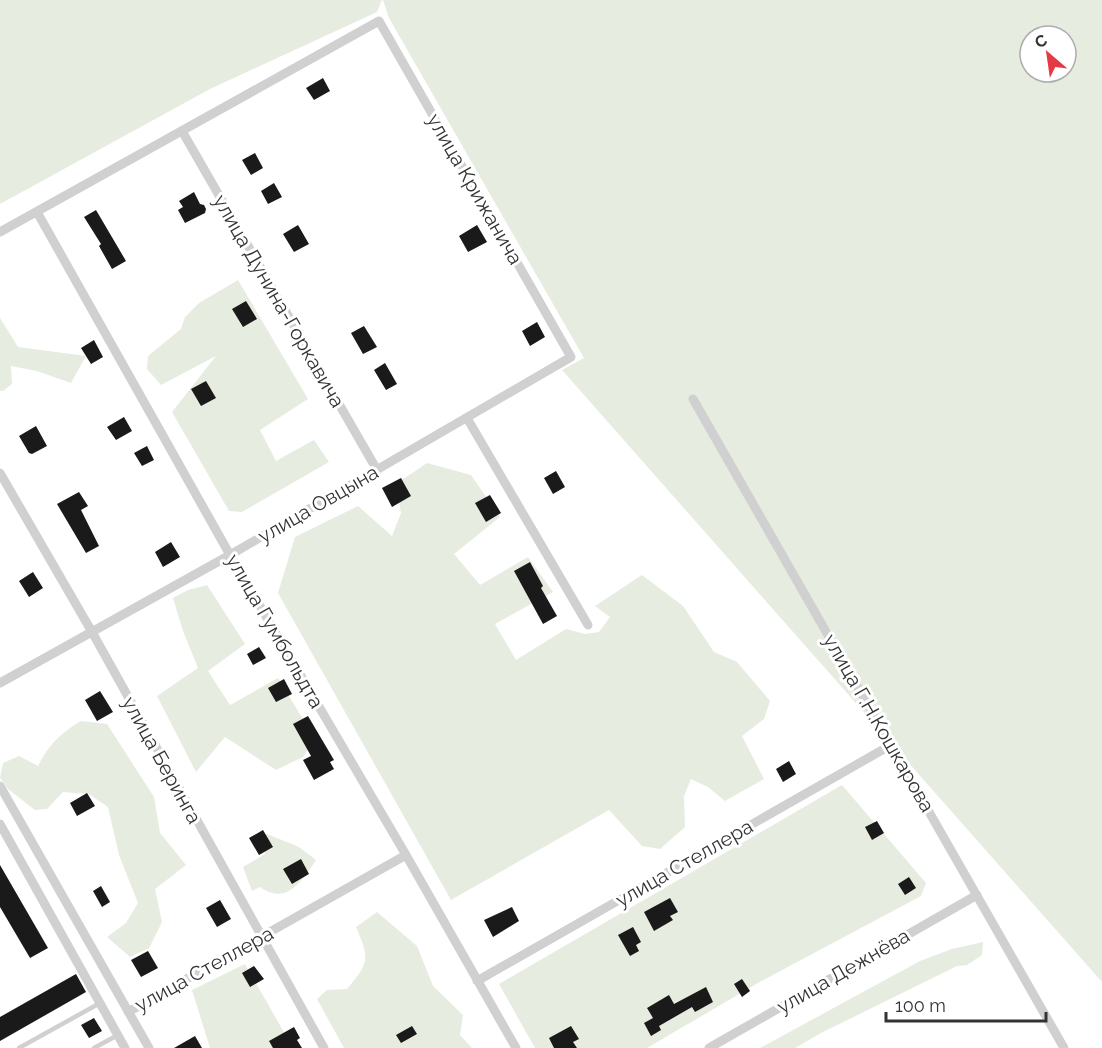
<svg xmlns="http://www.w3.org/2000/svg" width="1102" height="1048" viewBox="0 0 1102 1048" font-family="Raleway,sans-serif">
<rect width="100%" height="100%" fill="#fff"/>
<path fill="#e6ecdf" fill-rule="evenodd" d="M0,0H382L377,12L210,89L0,204Z
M383,0H1102V982L562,370L584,358L389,18ZM1030,36H1066V72H1030Z
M238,280L308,399L260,430L276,461L314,440L329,462L242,512L229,511L172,412L216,356L161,385L147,369L148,356L181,329L185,317L199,303Z
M0,318L18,347L86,356L71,383L37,371L11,366L12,384L3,391H0Z
M427,463L471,475L500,517L454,554L480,585L528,557L553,592L495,624L516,660L566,629L585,634L599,632L610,617L595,606L642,575L683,606L714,652L737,662L770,701L764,719L742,736L764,779L725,801L708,787L691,779L684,796L685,827L660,849L642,846L609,810L451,900L278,593L295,537L358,506L392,536L401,513L396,484Z
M207,585L245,644L208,671L230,705L278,678L315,739L303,757L276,770L225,737L196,772L157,696L198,668L183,631L173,598L188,590Z
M81,721L107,724L154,797L160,833L186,865L155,889L162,922L149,948L130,957L107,937L126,923L138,903L119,855L108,807L89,794L63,792L47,809L35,810L8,789L0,778L3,763L19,756L38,766C50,743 60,734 81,721Z
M842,785L926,883L921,896L758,983L647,1048H535L499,984Z
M267,834L299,847L316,860C302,881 287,906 260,887L252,891L243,867L265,854L257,835Z
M377,912L417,946L433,986L463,1015L460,1035L472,1048H344L317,999L327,990L347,989C369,963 370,959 356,927Z
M983,942L982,955L967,965L957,966L821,1033L795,1048H760L920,961L952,949Z
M245,964L293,1048H210L192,990Z"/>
<path fill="#1a1a1a" d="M323,78L330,91L314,100L306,88Z
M255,153L263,168L251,175L242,160Z
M274,183L282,197L268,204L261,191Z
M194,192L200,204L204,205L206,209L205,213L185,223L178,210L183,207L179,201Z
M96,210L126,261L112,269L99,246L101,244L84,217Z
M298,225L309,244L294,252L283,234Z
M477,225L487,242L468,252L459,236Z
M246,301L257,319L243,327L232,309Z
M537,322L545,337L530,346L522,331Z
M364,326L377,347L363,354L351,333Z
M94,340L103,357L91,364L81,348Z
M385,363L397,384L386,390L374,370Z
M206,381L216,398L201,406L191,389Z
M124,417L132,431L116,440L107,427Z
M36,426L47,446L32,454L29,453L19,436Z
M147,446L154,460L142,466L134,453Z
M556,471L565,487L553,494L544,478Z
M401,478L411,496L392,507L382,488Z
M79,492L88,506L81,510L99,546L86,553L57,504Z
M490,495L501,513L486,522L475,503Z
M171,542L180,557L163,567L155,552Z
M530,562L543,586L541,588L557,616L543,624L514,571Z
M33,572L43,588L29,597L19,581Z
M259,647L266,658L253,665L247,654Z
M284,679L292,694L276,702L268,688Z
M100,691L113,712L97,721L85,700Z
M308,716L334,760L330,762L334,769L314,780L303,760L311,756L293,724Z
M789,761L796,774L783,782L776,769Z
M87,793L95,806L77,816L70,803Z
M877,821L884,833L872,840L865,827Z
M263,830L273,847L259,855L249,838Z
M301,859L309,874L292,884L283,869Z
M0,865L48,948L30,958L0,907Z
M909,877L916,888L905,895L898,884Z
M101,886L110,902L102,907L93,891Z
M670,898L678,912L670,916L673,920L654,931L644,912Z
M220,900L231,919L217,927L206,908Z
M512,907L519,921L493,937L484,920Z
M633,927L641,942L636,945L639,951L630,956L618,935Z
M148,951L158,968L141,977L131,960Z
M254,966L264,979L250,987L242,973Z
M76,974L86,992L0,1041V1017Z
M742,979L750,991L742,997L734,984Z
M706,987L713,1002L695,1012L692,1007L659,1026L661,1030L651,1036L644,1023L653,1018L647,1008L669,995L674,1004Z
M94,1018L102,1031L89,1038L81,1025Z
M412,1026L417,1034L401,1043L396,1035Z
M571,1026L579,1039L573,1042L577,1048H554L549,1038Z
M294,1027L300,1038L297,1040L302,1048H273L269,1041Z
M195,1036L202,1048H174Z"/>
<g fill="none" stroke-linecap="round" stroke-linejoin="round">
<path stroke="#d0d0d0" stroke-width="4.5" d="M19,1048L100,1003
M94,1048L118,1035"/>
<path stroke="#d0d0d0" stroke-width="9" d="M182,131L377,470
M37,212L230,555L406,855L516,1048
M0,232L379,21L571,357L230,555L0,683
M693,399L1064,1048
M467,418L588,625
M0,473L92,632L324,1048
M0,786L149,1048
M0,824L125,1048
M477,981L891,745
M128,1012L406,855
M709,1048L977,895"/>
</g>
<g text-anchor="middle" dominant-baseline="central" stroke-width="6" stroke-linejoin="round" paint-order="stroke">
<g font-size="20" fill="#333" stroke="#fff">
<text transform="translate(475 189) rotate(60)">улица Крижанича</text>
<text transform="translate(279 301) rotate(60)">улица Дунина-Горкавича</text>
<text transform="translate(318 504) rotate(-30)">улица Овцына</text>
<text transform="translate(275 631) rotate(60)">улица Гумбольдта</text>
<text transform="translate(879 723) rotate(60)">улица Г.Н.Кошкарова</text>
<text transform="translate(162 760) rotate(61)">улица Беринга</text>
<text transform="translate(684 863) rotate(-30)">улица Стеллера</text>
<text transform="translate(204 969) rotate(-29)">улица Стеллера</text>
<text transform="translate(843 971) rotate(-30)">улица Дежнёва</text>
</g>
</g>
<g transform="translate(1048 54) rotate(331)"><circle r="28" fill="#ffffff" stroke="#adadad" stroke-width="1.5"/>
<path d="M0-4.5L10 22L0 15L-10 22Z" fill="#e63946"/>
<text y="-9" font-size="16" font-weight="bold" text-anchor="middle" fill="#333333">С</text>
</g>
<path d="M886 1012v9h160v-9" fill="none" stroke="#333333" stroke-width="3"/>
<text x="895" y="1012" font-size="18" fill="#333333" stroke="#ffffff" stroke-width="4.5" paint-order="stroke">100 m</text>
</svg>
